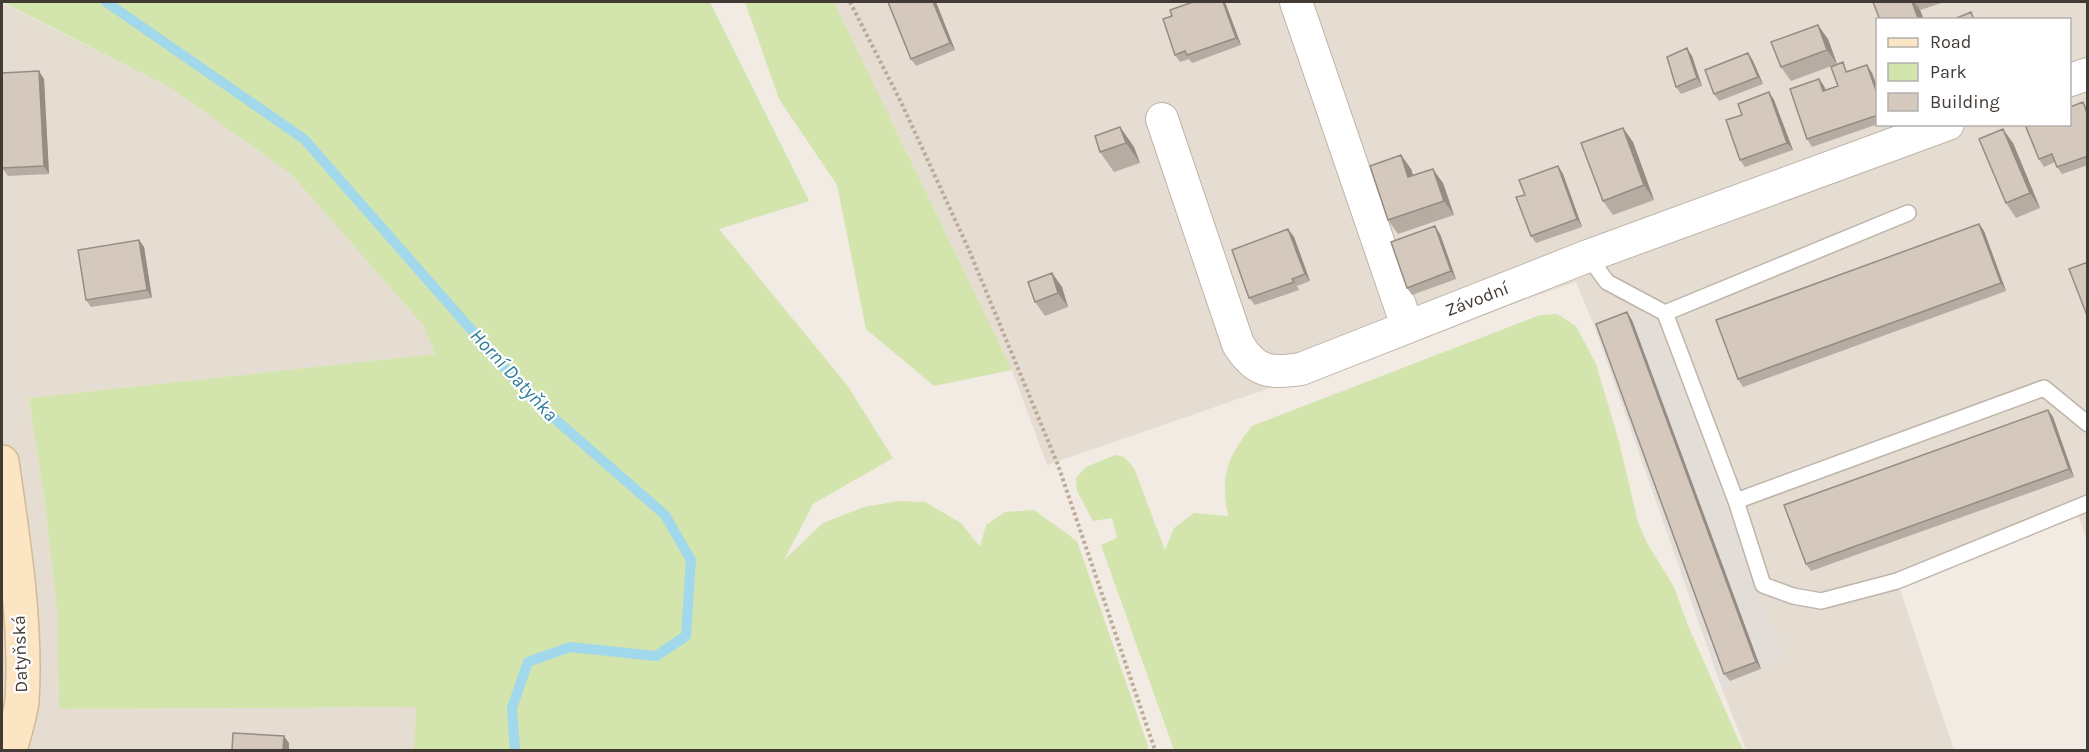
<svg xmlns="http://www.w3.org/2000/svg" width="2089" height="752" viewBox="0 0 2089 752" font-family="Karla,sans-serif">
<rect width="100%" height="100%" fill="#f1ebe3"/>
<path fill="#e5dcd2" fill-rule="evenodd" d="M834,2H2087V542L2076,508L1897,581L1954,750H1746L1722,689L1785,658L1651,309L1595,328L1576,282L1047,465L1012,370ZM1878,20H2070V124H1878Z
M2,3L171,88L291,174L423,325L435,354L29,398L45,504L57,611L59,709L416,707L414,750H2Z"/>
<path fill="#e3ddd8" d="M1651,309L1785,658L1722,689L1595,328Z"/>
<path fill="#d3e4ad" d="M2,2H710L809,201L719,229L847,385L893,458L813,504L784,560L823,523L864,507L899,501L925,502L961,523L980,547L986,525L1005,512L1034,510L1077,541L1148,746L1147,750H414L416,707L59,709L57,611L45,504L29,398L435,354L423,325L291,174L171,88Z
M745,2H834L1012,370L934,386L866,329L837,185L779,99Z
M1557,314L1576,326L1596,364L1618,438L1638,522L1647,543L1674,587L1689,628L1743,750H1174L1101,545L1117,538L1112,518L1093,521L1077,491L1076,478L1086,467L1115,455L1124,457L1134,468L1165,550L1174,528L1194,513L1228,516C1220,475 1227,458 1252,426L1540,315Z"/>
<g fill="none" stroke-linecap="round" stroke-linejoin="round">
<path stroke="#a1d8ec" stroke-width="10" d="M106,2L304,139L532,399L665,515L691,560L686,636L656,656L570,647L528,662L512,708L515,750"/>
<defs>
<path id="lane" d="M1588,256L1607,282L1665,313L1736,501L1763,585L1793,596L1821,601L1897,581L2088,503
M1665,313L1908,213
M1736,501L2044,388L2088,424"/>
<path id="street" d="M1296,2L1407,326
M2070,80L2088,74
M1162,119L1238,344C1255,372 1270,374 1301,369L1588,256L1948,124"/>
<path id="secondary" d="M2,462C13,538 27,624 22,701C20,717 14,735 10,750"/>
</defs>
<use href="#lane" stroke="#bfb4a9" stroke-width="18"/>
<use href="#street" stroke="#bfb4a9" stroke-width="34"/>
<use href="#secondary" stroke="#d2ba97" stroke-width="36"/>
<path stroke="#bdab98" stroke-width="4" stroke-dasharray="3 3" stroke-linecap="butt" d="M850,2L901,102L969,250L1058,465L1155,750"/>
<use href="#lane" stroke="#fff" stroke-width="15"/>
<use href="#street" stroke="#fff" stroke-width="32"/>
<use href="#secondary" stroke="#fce5c2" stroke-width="33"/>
</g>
<path fill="#b7aca2" d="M936,2L955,50L916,66L911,59Z
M1225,2L1241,45L1192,63L1189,59L1180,62L1175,55Z
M1873,2H1945L1920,10L1924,20H1880Z
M1828,39L1837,64L1791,81L1781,67Z
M1748,53L1753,61L1763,84L1719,101L1714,94Z
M1692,56L1702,86L1681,94L1676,87Z
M1867,65L1872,73L1878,89V124L1812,147L1807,139L1819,79L1824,86L1826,90L1838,86L1848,70V71Z
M44,79L49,174L8,176L2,168Z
M1769,92L1774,100L1793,150L1745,167L1740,160Z
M2083,102L2088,109V165L2062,174L2057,167L2055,162L2044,167L2039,159Z
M1120,127L1134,147L1140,163L1114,172L1100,152Z
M1623,128L1633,142L1654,200L1613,215L1603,201Z
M2013,143L2040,208L2016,218L2006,203Z
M1401,155L1411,169L1413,175L1443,183L1454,215L1398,234L1388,220Z
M1558,166L1563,174L1582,227L1536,243L1531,236Z
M1979,224L1984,231L2006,291L1743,387L1738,379Z
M1288,229L1294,237L1310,281L1297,286L1299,290L1255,305L1249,298Z
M1440,234L1456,279L1412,295L1407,288Z
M139,240L144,247L152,298L91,307L86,300Z
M1052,273L1062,287L1068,307L1045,316L1035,302Z
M1632,320L1761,669L1730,681L1724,674Z
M2048,410L2053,417L2074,477L1811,571L1806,564Z"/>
<path fill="#958c84" d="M933,2H936L955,50L950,43Z
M1223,2H1225L1241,45L1236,38Z
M1912,2H1914L1920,10L1924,20H1919L1918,18Z
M1818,25L1828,39L1837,64L1827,50Z
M1687,48L1692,56L1702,86L1697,78Z
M1748,53L1753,61L1763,84L1758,77Z
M1867,65L1872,73L1878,89V96Z
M39,71L44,79L49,174L44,166Z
M1819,79L1824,86L1828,98L1823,91Z
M1769,92L1774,100L1793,150L1787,143Z
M1120,127L1134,147L1140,163L1126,143Z
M1623,128L1633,142L1654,200L1644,185Z
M2003,129L2013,143L2040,208L2030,193Z
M1401,155L1411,169L1418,191L1408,177Z
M1558,166L1563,174L1582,227L1577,219Z
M1433,169L1443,183L1454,215L1444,201Z
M1979,224L1984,231L2006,291L2001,283Z
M1435,226L1440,234L1456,279L1451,271Z
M1288,229L1294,237L1310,281L1305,274Z
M139,240L144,247L152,298L147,290Z
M1052,273L1062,287L1068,307L1058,293Z
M1627,312L1632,320L1761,669L1756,662Z
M2048,410L2053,417L2074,477L2069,469Z
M284,736L289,743V750H283Z"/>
<path fill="#d5c8bc" stroke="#958c84" stroke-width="1.5" d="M888,2H933L950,43L911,59Z
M1193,2H1223L1236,38L1187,55L1185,51L1175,55L1163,19L1172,16L1170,10Z
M1873,2H1912L1918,18L1915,20H1880Z
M1971,12L1974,20H1952Z
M1818,25L1827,50L1781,67L1771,42Z
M1687,48L1697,78L1676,87L1667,57Z
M1748,53L1758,77L1714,94L1705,70Z
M1843,62L1846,72L1867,65L1878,96V115L1807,139L1790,89L1819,79L1823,91L1838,86L1831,67Z
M39,71L44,166L2,168V73Z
M1769,92L1787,143L1740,160L1726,120L1742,115L1738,104Z
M2083,102L2088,116V156L2057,167L2052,154L2039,159L2026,127L2032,124H2070V107Z
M1120,127L1126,143L1100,152L1095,136Z
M1623,128L1644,185L1603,201L1581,143Z
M2003,129L2030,193L2006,203L1979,139Z
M1401,155L1408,177L1433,169L1444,201L1388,220L1370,166Z
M1558,166L1577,219L1531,236L1516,197L1525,195L1519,180Z
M1979,224L2001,283L1738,379L1716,320Z
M1435,226L1451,271L1407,288L1391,242Z
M1288,229L1305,274L1292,279L1294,282L1249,298L1232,250Z
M139,240L147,290L86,300L78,250Z
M2088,262V318L2069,269Z
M1052,273L1058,293L1035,302L1028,282Z
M1627,312L1756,662L1724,674L1596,324Z
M2048,410L2069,469L1806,564L1784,505Z
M233,733L284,736L283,750H232Z"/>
<g text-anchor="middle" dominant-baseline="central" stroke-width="4.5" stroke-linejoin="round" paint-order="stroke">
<g font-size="18" fill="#423a34" stroke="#fff">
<text transform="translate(1477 299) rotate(-21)">Závodní</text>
<text transform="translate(20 654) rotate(-92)">Datyňská</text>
</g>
<g font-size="20" font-style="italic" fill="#307c9a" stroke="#fff">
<text transform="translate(514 375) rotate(47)">Horní Datyňka</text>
</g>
</g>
<rect width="2089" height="752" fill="none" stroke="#423a34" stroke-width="6"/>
<rect x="1876" y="18" width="195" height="108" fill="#ffffff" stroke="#b3b0ae" stroke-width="1.5"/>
<rect x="1888" y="38" width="30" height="9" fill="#fce5c2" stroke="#b3b0ae" stroke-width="1.5"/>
<text x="1930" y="48" font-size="18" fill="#423a34">Road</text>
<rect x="1888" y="63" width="30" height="18" fill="#d3e4ad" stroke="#b3b0ae" stroke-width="1.5"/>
<text x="1930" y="78" font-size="18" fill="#423a34">Park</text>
<rect x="1888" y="93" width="30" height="18" fill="#d5c8bc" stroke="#b3b0ae" stroke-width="1.5"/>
<text x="1930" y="108" font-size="18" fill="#423a34">Building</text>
</svg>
